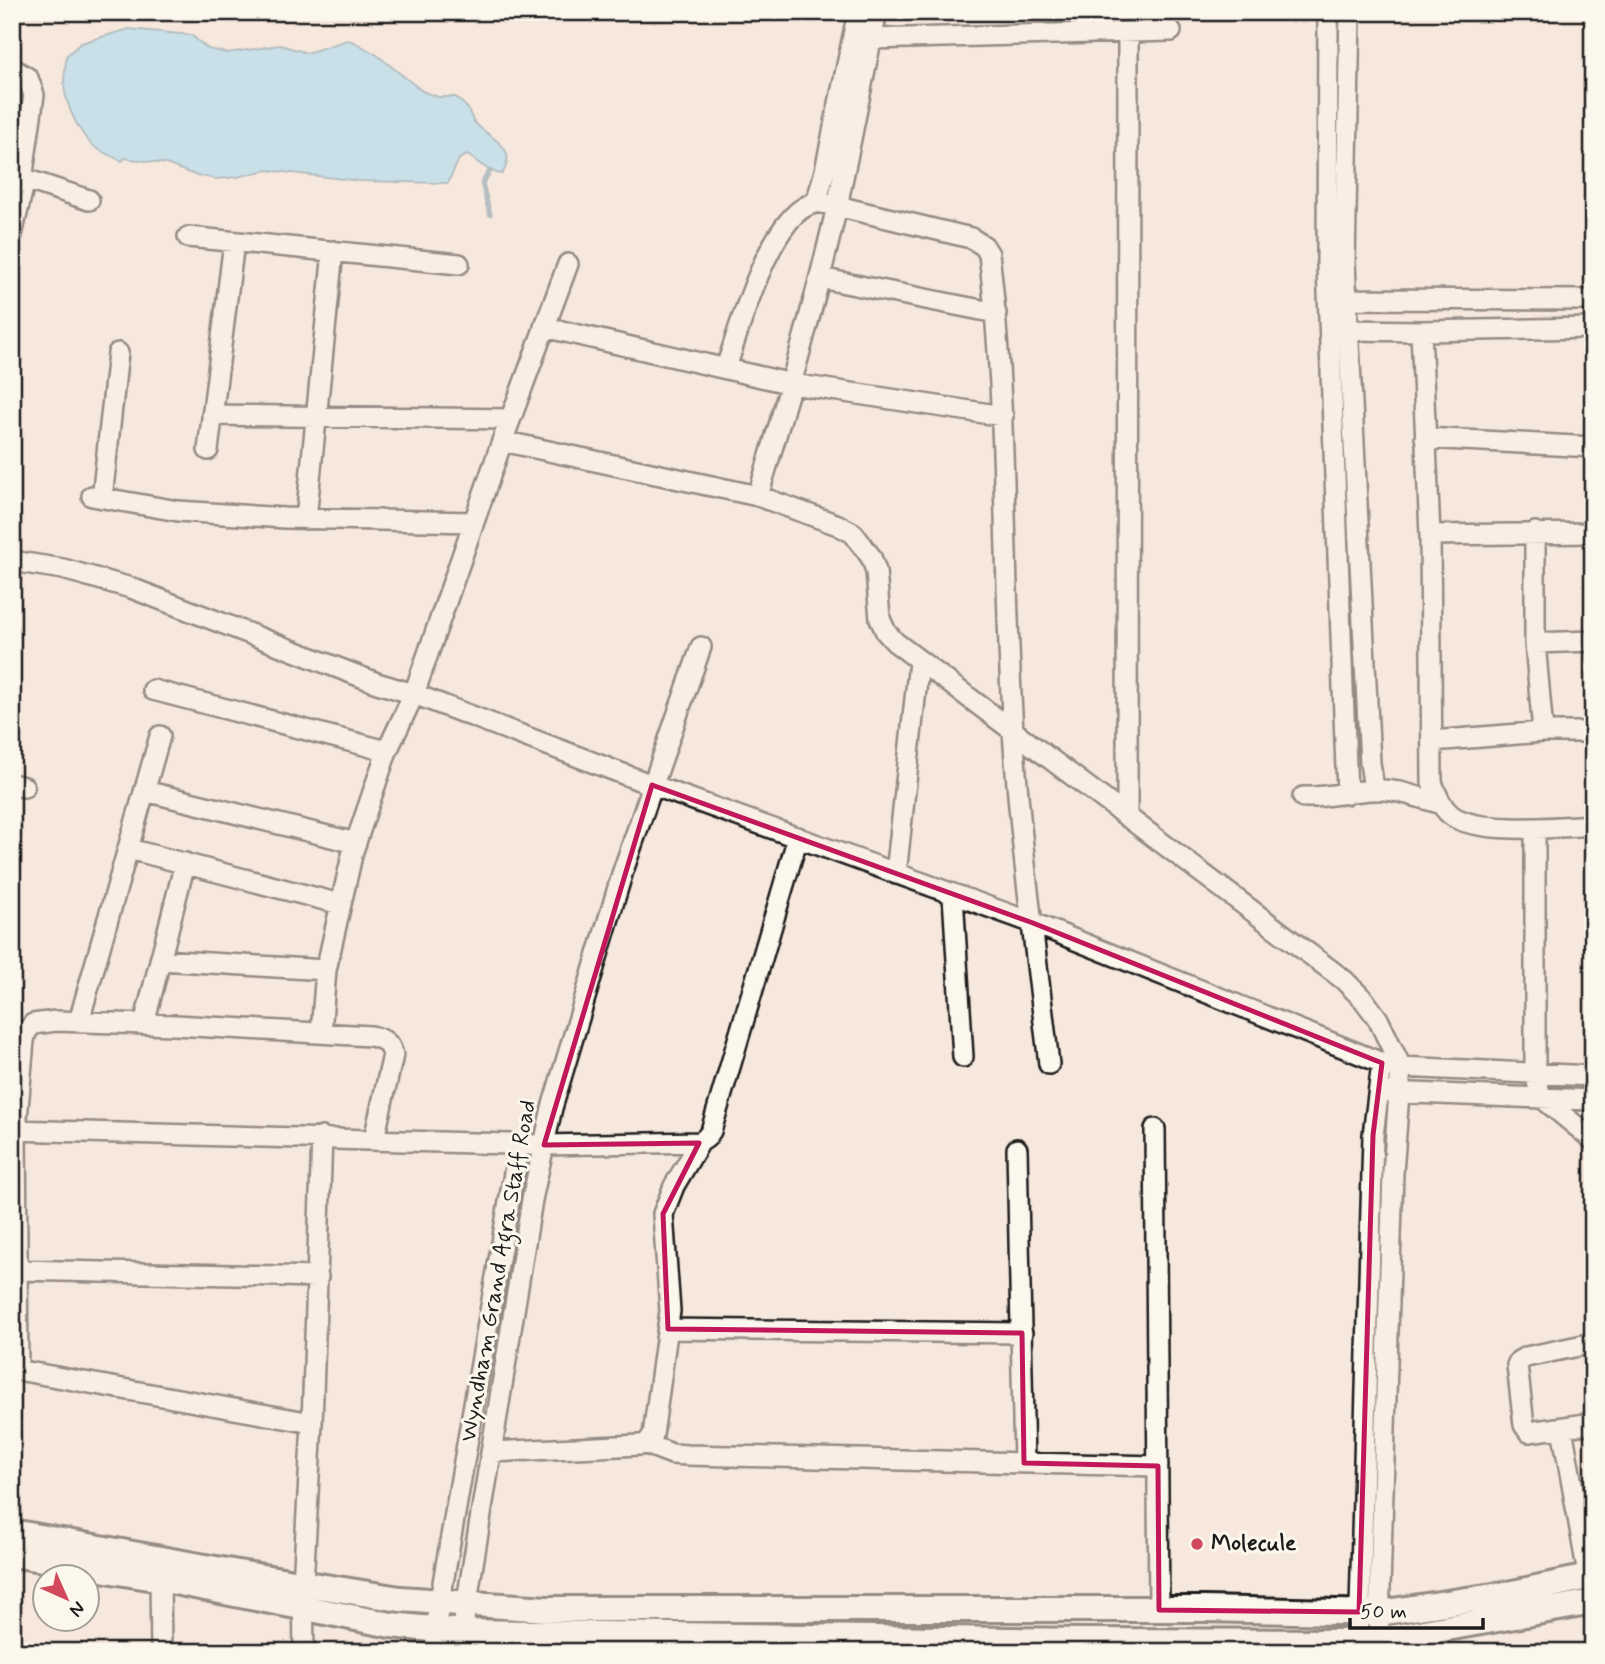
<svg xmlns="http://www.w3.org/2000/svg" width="1605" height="1664" viewBox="0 0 1605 1664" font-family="Mynerve,sans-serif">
<rect width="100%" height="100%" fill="#f7e8dd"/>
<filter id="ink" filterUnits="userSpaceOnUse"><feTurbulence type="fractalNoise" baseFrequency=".0143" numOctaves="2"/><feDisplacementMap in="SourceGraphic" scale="14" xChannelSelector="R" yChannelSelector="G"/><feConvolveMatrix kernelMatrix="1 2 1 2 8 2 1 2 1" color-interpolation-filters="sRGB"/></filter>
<g filter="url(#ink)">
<path fill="#93d7f5" stroke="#638c9e" stroke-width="2" d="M129,29L191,35L208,49L227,53L280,45L307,53L347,40L354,42L377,55L422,91L438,97H456C460,101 465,105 468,109C471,115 471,119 476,124C493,140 519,148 502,174C489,173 479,162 467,155L459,159L448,183H441L360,181L267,170L237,177L217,179L195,175L166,164L125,158L122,161C113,157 104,153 96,148C80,137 65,104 64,84C64,75 66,65 66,56L81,43Z"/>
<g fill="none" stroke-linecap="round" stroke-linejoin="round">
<path stroke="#638c9e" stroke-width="5" d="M490,214L482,183L490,171"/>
<defs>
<path id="minor" d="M1328,12L1327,265L1347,794
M1350,12L1345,263L1370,763L1374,789
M871,39L1171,31
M12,68L28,78L34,95L23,173L25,179L12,235
M25,179L89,200
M816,203L825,171L858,12
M188,237L459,264
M820,278L996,313
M1337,299L1593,300
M544,327L792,384L1003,416
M1335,328L1348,330L1421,331L1593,328
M1421,331L1430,535L1432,782C1436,794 1441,807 1451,815C1477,835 1560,827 1593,825
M726,368C738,332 772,208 816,203C822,202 831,205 837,206L971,238L984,246L989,254C1008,412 1003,572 1013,731C1020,842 1036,953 1049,1064
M212,415L510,419
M1425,438L1593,447
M502,441L758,496L838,525L853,533L871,557L876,571L880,619L886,632L895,642L1344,980L1364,1000L1378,1019L1401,1067L1393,1173L1378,1652
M208,450L234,242
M92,496L178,511L285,518L473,522
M758,496C787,400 815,304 837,206C851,142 863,77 877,12
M102,498L118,353
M306,519L333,251
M1535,532V643L1543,732
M1430,535L1593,533
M12,561L63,569L131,588L377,683L414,694L652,785L1033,923L1382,1063L1401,1067L1593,1076
M1535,643L1593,641
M153,690L387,751
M1432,741L1543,732H1593
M12,784L24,787
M145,791L356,843
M1303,797C1327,798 1349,791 1373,790C1396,788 1420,798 1442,804
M1127,817L1128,32
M1535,828V1074L1541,1097L1593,1140
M129,849L340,904
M896,874L919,662
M953,896L963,1057
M160,960L326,970
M79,1021L160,736
M144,1024L185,863
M321,1033L326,970L353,851L387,751L414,694L499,450L568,264
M1387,1092L1593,1100
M1155,1129L1159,1610
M12,1130L544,1145L700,1142L706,1138L711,1131L798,837
M1017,1149L1024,1463
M17,1270L318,1277
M668,1329L1022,1333
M1593,1343L1526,1357L1519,1361L1517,1365L1524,1425L1529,1432L1593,1423
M12,1369L312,1423
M18,1370L16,1130L24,1041L26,1032L33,1024L56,1021L175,1025L371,1036C383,1039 390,1042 393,1055L374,1139
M1562,1428L1586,1563
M646,1444L672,1454L687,1455L1158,1466
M491,1452L640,1445L646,1444L653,1435L670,1311L663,1214L674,1186L700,1142
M160,1579L161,1652
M304,1652L303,1584L312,1423L322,1137
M436,1652L435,1629L519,1144
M462,1652V1632L532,1200L552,1108L623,871L701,647
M1355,1652L1360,1607L1373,1135L1382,1063"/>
<path id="tertiary" d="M12,1532L238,1573L400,1599L547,1609H1204L1379,1613L1513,1593L1593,1576
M12,1554L160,1579L391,1625L462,1632L1084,1641L1355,1642L1379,1640L1593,1602"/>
</defs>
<use href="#minor" stroke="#1c1c1c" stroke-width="24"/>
<use href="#tertiary" stroke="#1c1c1c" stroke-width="30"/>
<use href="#minor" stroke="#fbf7ec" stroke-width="19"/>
<use href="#tertiary" stroke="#fbf7ec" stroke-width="24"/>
</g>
</g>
<path d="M0 0H1605V1664H0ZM652,785L1033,923L1382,1063L1373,1135L1359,1612L1159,1610L1158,1466L1024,1463L1022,1333L668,1329L663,1214L699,1143L544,1145Z" fill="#f7e8dd" fill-opacity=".55" fill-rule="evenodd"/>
<path fill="none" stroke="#c2185b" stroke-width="5" stroke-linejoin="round" d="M652,785L1033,923L1382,1063L1373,1135L1359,1612L1159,1610L1158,1466L1024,1463L1022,1333L668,1329L663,1214L699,1143L544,1145Z"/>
<circle fill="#d1495b" stroke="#fbf7ec" stroke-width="2.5" cx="1197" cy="1544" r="7"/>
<g text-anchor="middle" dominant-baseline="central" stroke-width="6" stroke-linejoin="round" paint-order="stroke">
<g font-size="23" fill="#1c1c1c" stroke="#fbf7ec">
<text transform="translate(499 1271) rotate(-80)">Wyndham Grand Agra Staff Road</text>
</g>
<g font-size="23" font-weight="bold" fill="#1c1c1c" stroke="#fbf7ec" text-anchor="start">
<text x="1211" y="1544">Molecule</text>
</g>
</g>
<rect width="1605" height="1664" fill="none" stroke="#fbf7ec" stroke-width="42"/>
<rect x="21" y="21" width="1563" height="1622" fill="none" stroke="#1c1c1c" stroke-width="2.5" filter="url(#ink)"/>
<g transform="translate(66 1598) rotate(135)"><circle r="33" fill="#fbf7ec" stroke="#a29f99" stroke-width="2"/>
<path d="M0-5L12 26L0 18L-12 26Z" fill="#d1495b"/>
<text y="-10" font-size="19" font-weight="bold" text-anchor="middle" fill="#1c1c1c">N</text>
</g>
<path d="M1350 1618v10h133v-10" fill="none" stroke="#1c1c1c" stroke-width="3.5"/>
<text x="1360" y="1618" font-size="21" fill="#1c1c1c" stroke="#fbf7ec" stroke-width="5" paint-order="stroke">50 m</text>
</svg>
